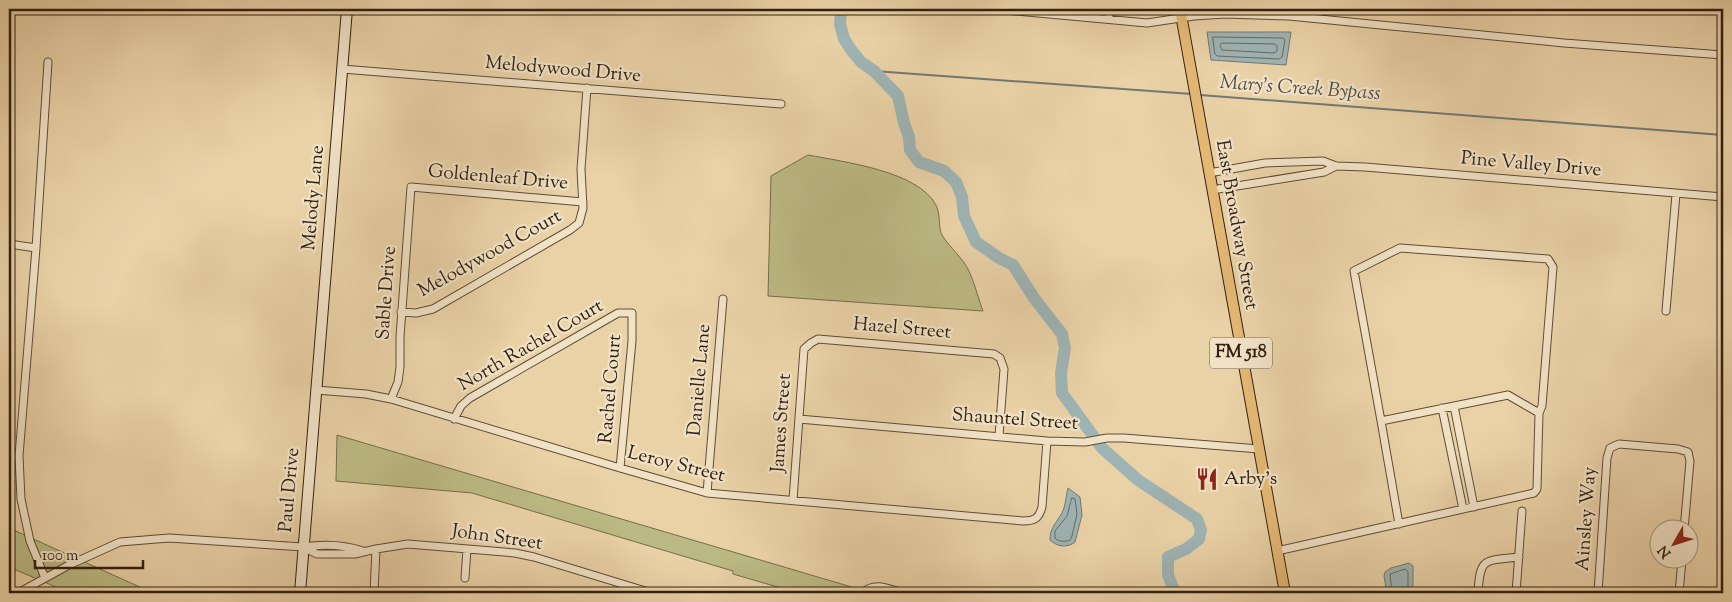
<svg xmlns="http://www.w3.org/2000/svg" width="1732" height="602" viewBox="0 0 1732 602" font-family="'Sorts Mill Goudy',serif">
<rect width="100%" height="100%" fill="#ead2a7"/>
<filter id="stains"><feTurbulence type="fractalNoise" baseFrequency=".004" numOctaves="4"/><feColorMatrix values="0 0 0 0 .2 0 0 0 0 .09 0 0 0 0 .02 0 0 0 .5 -.17"/></filter>
<radialGradient id="worn" r=".72"><stop offset=".6" stop-color="#630" stop-opacity="0"/><stop offset="1" stop-color="#630" stop-opacity=".3"/></radialGradient>
<path fill="#bcba84" stroke="#766d4a" d="M808,155C844,162 918,171 936,205C941,215 938,229 942,235C949,247 963,258 969,271C975,284 978,298 983,311L768,296L771,176Z
M337,435L872,593H798L733,574V571L472,493L336,481Z
M9,528L153,593H70L9,567Z"/>
<path fill="#9eb4b4" stroke="#727973" d="M1207,32H1291L1286,65L1211,60Z
M1068,488L1080,497L1082,515L1075,542C1068,548 1057,547 1050,540C1049,527 1060,520 1064,508C1066,501 1066,495 1068,488Z
M1409,563L1413,566V593H1387L1384,576L1385,572L1391,568Z"/>
<g fill="none" stroke-linecap="round" stroke-linejoin="round">
<path stroke="#686a62" stroke-width="1" d="M1213,37L1283,38L1285,40L1282,57L1279,59L1217,56L1215,54Z
M1222,43L1275,44L1277,46V51L1274,53L1222,50L1220,46Z
M1072,498L1075,499L1077,514L1072,536L1070,540C1066,542 1058,542 1055,538V531L1067,516Z
M1392,593L1390,574L1405,569L1408,572V593"/>
<path stroke="#727973" stroke-width="2" d="M874,71L1192,94
M1200,95L1723,135"/>
<path stroke="#9eb4b4" stroke-width="12" d="M841,9L840,24L844,39L852,51L861,62L874,71L898,96L904,123L909,137L910,150L919,162L944,171L956,182L962,197L964,216L976,242L999,258L1013,265L1034,298L1062,334L1065,348L1061,373L1062,393L1102,448L1138,480L1197,519L1201,530L1199,539L1186,549L1168,557V575L1175,593"/>
<defs>
<path id="street" d="M995,9L1147,23L1194,16L1225,14L1289,16L1564,43L1723,55
M1109,9V19
M342,69L781,104
M1209,173L1265,163L1323,161L1336,166L1365,167L1723,197
M1212,190L1324,172L1336,166
M9,244L36,248
M1666,311L1676,194
M401,312L416,313L433,309L570,230L579,223L583,208L581,169L587,88
M316,390L366,394L391,399L620,468L707,493L1023,521C1035,521 1039,518 1042,507L1047,441
M391,399L398,382L400,367V337L411,187L583,202
M1454,406L1474,507
M1442,408L1463,509
M454,419L461,406L470,398L618,313H632V341L620,468
M799,419L1047,441L1085,442L1107,438H1124L1259,449
M1381,421L1399,524
M707,493L723,299
M793,500L804,349L811,343L818,339L994,354L1000,358L1004,369L999,436
M303,547L317,554H355L376,549L408,544L515,553L534,557L652,593
M1277,551L1534,493L1537,489L1539,413L1508,395L1381,421L1354,271L1400,248L1548,259L1553,267L1542,406L1539,413
M45,578L30,541L21,499L19,456L36,248L48,62
M465,578L467,549
M18,593L69,565L120,542L169,538L303,547C323,544 345,545 363,551
M374,593L376,549
M862,593C875,581 889,589 903,593
M1478,593C1480,556 1485,561 1519,557
M1516,593L1522,511
M1598,593L1607,458L1610,448L1619,444L1678,449L1688,452L1690,461L1684,530
M1679,593L1682,560"/>
<path id="secondary" d="M300,593L347,9"/>
<path id="primary" d="M1180,9L1285,593"/>
</defs>
<use href="#street" stroke="#5f4c36" stroke-width="9"/>
<use href="#secondary" stroke="#312011" stroke-width="12"/>
<use href="#primary" stroke="#312011" stroke-width="12"/>
<use href="#street" stroke="#f1e2c6" stroke-width="7"/>
<use href="#secondary" stroke="#f1e2c6" stroke-width="10"/>
<use href="#primary" stroke="#e5b974" stroke-width="10"/>
</g>
<defs>
<symbol id="restaurant-bare" viewBox="-9 -9 18 18"><path d="M-5-6h1v4h1v-4h1v4h1v-4h1v5L-1.5 .5V6h-2V.5L-5-1ZM5-6V6H3V1.5H1.5Q1.5-4 5-6Z" fill="#8f2418" stroke="#f1e2c6" stroke-width="2.5" paint-order="stroke"/></symbol>
</defs>
<g fill-rule="evenodd">
<use href="#restaurant-bare" x="1191" y="463" width="32" height="32"/>
</g>
<g text-anchor="middle" dominant-baseline="central" stroke-width="4.5" stroke-linejoin="round" paint-order="stroke">
<rect fill="#f1e2c6" stroke="#6b5a47" stroke-width="1" x="1210" y="337.5" width="62" height="31" rx="4"/>
<g font-size="18" font-weight="bold" fill="#312011">
<text x="1241" y="353">FM 518</text>
</g>
<g font-size="19" fill="#312011" stroke="#f1e2c6">
<text transform="translate(563 70) rotate(5)">Melodywood Drive</text>
<text transform="translate(1531 165) rotate(5)">Pine Valley Drive</text>
<text transform="translate(498 178) rotate(5)">Goldenleaf Drive</text>
<text transform="translate(314 198) rotate(-85)">Melody Lane</text>
<text transform="translate(1236 225) rotate(80)">East Broadway Street</text>
<text transform="translate(490 254) rotate(-29)">Melodywood Court</text>
<text transform="translate(387 293) rotate(-86)">Sable Drive</text>
<text transform="translate(902 329) rotate(5)">Hazel Street</text>
<text transform="translate(531 346) rotate(-30)">North Rachel Court</text>
<text transform="translate(700 380) rotate(-85)">Danielle Lane</text>
<text transform="translate(611 389) rotate(-85)">Rachel Court</text>
<text transform="translate(1015 420) rotate(4)">Shauntel Street</text>
<text transform="translate(782 423) rotate(-86)">James Street</text>
<text transform="translate(676 465) rotate(14)">Leroy Street</text>
<text transform="translate(290 490) rotate(-85)">Paul Drive</text>
<text transform="translate(1587 519) rotate(-86)">Ainsley Way</text>
<text transform="translate(497 538) rotate(8)">John Street</text>
</g>
<g font-size="19" fill="#312011" stroke="#f1e2c6" text-anchor="start">
<text x="1224" y="479">Arby's</text>
</g>
<g font-size="20" font-style="italic" fill="#524c42" stroke="#f1e2c6">
<text transform="translate(1300 89) rotate(4)">Mary's Creek Bypass</text>
</g>
</g>
<rect width="1732" height="602" fill="none" stroke="#ead2a7" stroke-width="30"/>
<rect x="10" y="10" width="1712" height="582" fill="none" stroke="#312011" stroke-width="2.5"/>
<rect x="15" y="15" width="1702" height="572" fill="none" stroke="#312011"/>
<g transform="translate(1674 544) rotate(231)"><circle r="24" fill="#f1e2c6" stroke="#a4947e"/>
<path d="M0-4L9 19L0 12L-9 19Z" fill="#8f2418"/>
<text y="-8" font-size="14" font-weight="bold" text-anchor="middle" fill="#312011">N</text>
</g>
<path d="M35 560v8h108v-8" fill="none" stroke="#312011" stroke-width="2.5"/>
<text x="42" y="560" font-size="15" fill="#312011" stroke="#f1e2c6" stroke-width="4" paint-order="stroke">100 m</text>
<rect width="100%" height="100%" filter="url(#stains)"/>
<rect width="100%" height="100%" fill="url(#worn)"/>
</svg>
